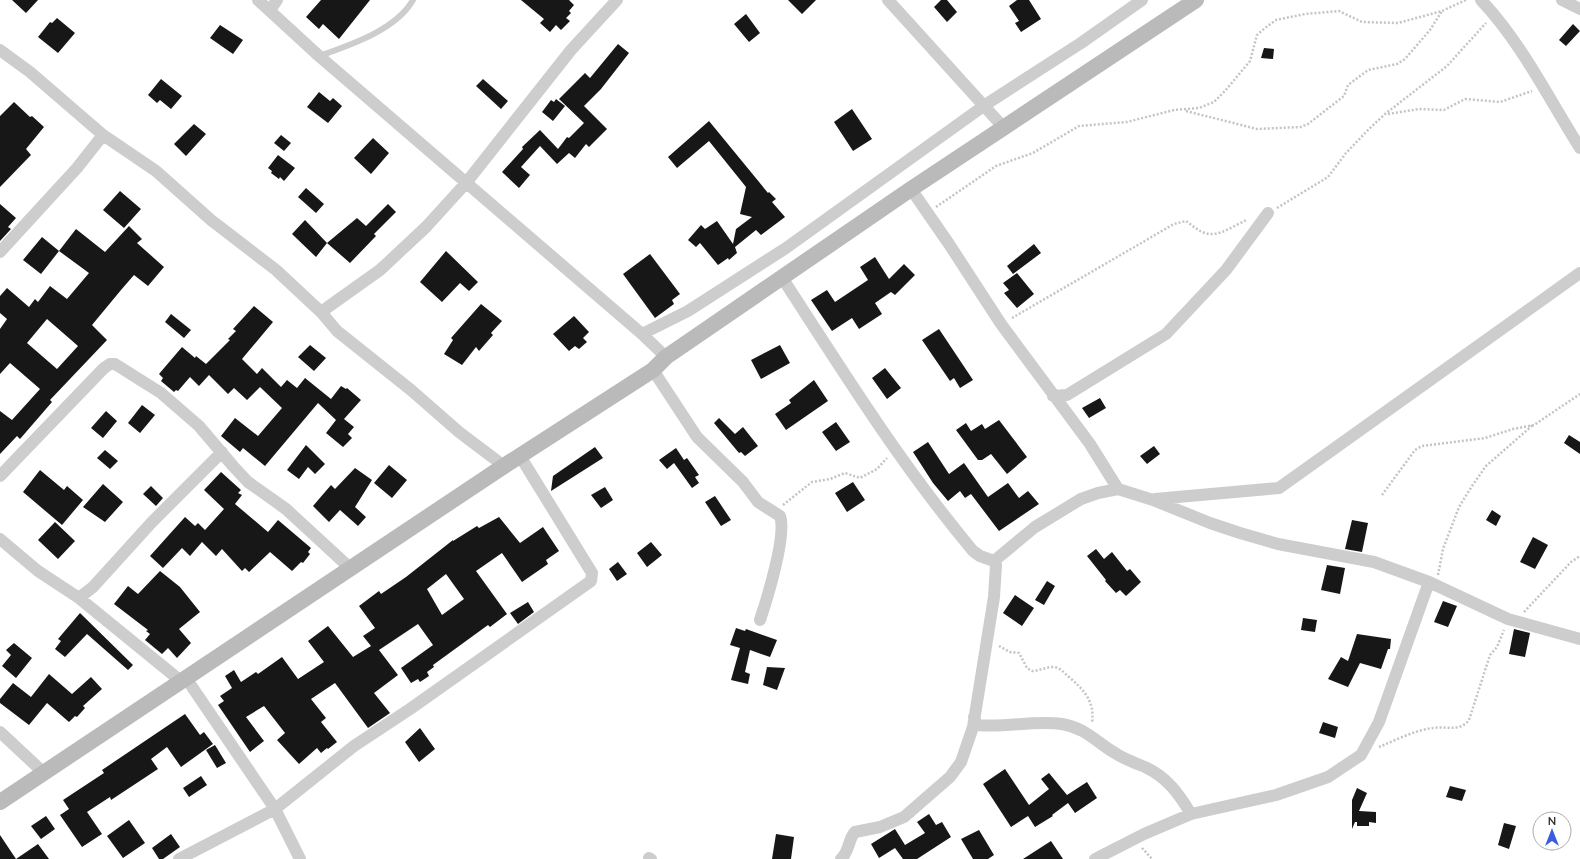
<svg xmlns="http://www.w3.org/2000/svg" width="1580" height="859" viewBox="0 0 1580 859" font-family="Lato,sans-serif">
<rect width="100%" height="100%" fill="#fff"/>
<path fill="#171717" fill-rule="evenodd" d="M12,0H38L26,13Z
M321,0H370L339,39L323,24L319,29L306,17Z
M521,0H569L574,5L569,11L571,13L566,18L570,21L561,30L556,25L550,32L540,23L544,19Z
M788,0H816L802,14Z
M941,0H947L957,12L947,22L934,7Z
M1017,0H1029L1041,19L1021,32L1015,23L1019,21L1009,6Z
M746,14L760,33L749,42L734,24Z
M57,18L75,33L58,53L38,37L50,22L52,23Z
M1573,24L1580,31L1566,46L1559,40Z
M220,25L243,40L233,54L210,38Z
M618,44L629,53L601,89L584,106L607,129L589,147L586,144L575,158L569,153L557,164L540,146L521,167L530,175L519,188L502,172L523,149L522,147L540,130L558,149L567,137L569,138L584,123L559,99L585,73L590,78Z
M1264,48L1274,49L1273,59L1261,58Z
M161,79L182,96L171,109L160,100L157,103L148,95Z
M483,79L508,101L501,109L476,86Z
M319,92L330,101L333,98L342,106L328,123L307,107Z
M556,99L565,106L553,121L542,112L551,100L554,102Z
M14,102L30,117L32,116L44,127L26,149L31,155L0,187V116Z
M852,109L872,139L853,151L834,122Z
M709,121L768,193L769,192L776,199L772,202L785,217L761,235L756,230L735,247L737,253L729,260L728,258L718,265L700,243L696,247L688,240L701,225L705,229L717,221L733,244L736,229L752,217L740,214L746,187L709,141L677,168L668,157Z
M194,124L206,134L186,156L174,144Z
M281,135L291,143L284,151L274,143Z
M373,138L389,153L371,174L354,158Z
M278,155L295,168L284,181L280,177L279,179L271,173L272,171L268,168Z
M306,188L324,204L316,213L298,197Z
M120,191L141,209L124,228L103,210Z
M0,204L16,218L8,227L11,229L0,241Z
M388,204L396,212L374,234L376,236L350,263L327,243L316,257L292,234L305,220L327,243L357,218L366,226Z
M129,226L142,239L137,243L164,267L148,286L134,275L121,290L92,325L107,340L50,400L52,402L20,439L17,436L0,454V411L12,420L40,389L10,363L0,374V329L7,319L0,313V296L7,288L29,307L35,299L38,302L50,286L67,299L89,273L59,251L76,229L105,252ZM47,319L78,346L57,369L27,343Z
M42,237L59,251L41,274L23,260Z
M1034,244L1041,253L1013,274L1007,266Z
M446,251L478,282L469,291L460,283L442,302L420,282Z
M650,254L680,294L672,300L674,304L655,318L623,274Z
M875,257L889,279L904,264L915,275L895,295L891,292L875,303L882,314L859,329L852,318L832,331L811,300L827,290L835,302L868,280L860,267Z
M1017,273L1034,294L1017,308L1004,293L1009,290L1003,283Z
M481,304L502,321L491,333L493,335L479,351L476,347L462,365L444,354L453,340L451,338Z
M254,306L273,322L242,359L257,374L262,368L281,387L287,380L297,388L305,378L331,399L341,386L346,389L347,388L361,400L344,419L354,427L348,434L352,438L343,447L326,433L336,420L318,403L265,466L243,448L240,452L221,436L235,418L258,436L282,408L260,387L247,400L234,388L228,394L209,375L199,386L190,377L178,391L176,390L174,392L161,381L163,378L159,374L182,347L195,358L196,356L206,364L230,340L228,339L236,331L233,329Z
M171,314L191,330L184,338L165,322Z
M574,316L589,332L583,338L587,342L579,349L575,346L569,351L553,334Z
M939,329L973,380L960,388L954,378L950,381L922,340Z
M310,345L326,358L314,371L298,357Z
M780,345L790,363L761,379L751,360Z
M885,368L901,388L887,399L872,378Z
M814,380L828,401L786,430L775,414L791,403L789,400Z
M1100,398L1106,408L1089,418L1082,408Z
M142,405L155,415L140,433L128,423Z
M106,411L117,421L103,438L91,428Z
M719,418L735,434L743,427L758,446L745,456L741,452L739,453L714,423Z
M999,420L1027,457L1007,474L991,454L982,460H978L956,430L966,423L971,431L982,424L985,429Z
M836,422L850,442L836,451L822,432Z
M1569,435L1580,442V454L1564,443Z
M928,442L949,474L964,463L988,497L1008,483L1019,498L1028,491L1039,504L999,531L971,494L965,498L960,491L948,501L933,483L913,452Z
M306,445L325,464L315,474L308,467L299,479L287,470Z
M1154,446L1160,454L1147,464L1140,456Z
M595,447L603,458L551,491L553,476Z
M676,448L684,460L687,458L699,475L695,477L699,483L692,488L674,463L667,469L659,460Z
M105,450L118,461L110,469L97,458Z
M389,465L407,480L392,498L374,483Z
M355,468L372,480L355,507L366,517L358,526L340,510L329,522L313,506L331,485L335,489Z
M40,470L64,490L67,486L83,500L62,525L23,492Z
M221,472L241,490L238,493L242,495L235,504L268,532L278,520L311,548L308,552L310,554L303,563L301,562L292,571L270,552L249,572L245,568L242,571L222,549L216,556L202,542L190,556L182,548L163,568L150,556L185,517L195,526L198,523L205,530L224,509L204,490Z
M853,482L865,500L847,512L835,493Z
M103,484L123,502L105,522L83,507Z
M151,486L163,498L156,506L143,494Z
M605,487L613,500L601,508L591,495Z
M715,496L731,520L721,526L705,502Z
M1492,510L1501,516L1496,526L1486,520Z
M499,517L520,543L543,527L559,551L546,560L548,564L522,582L502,553L476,571L507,614L490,627L488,625L433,665L434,667L427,672L429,676L420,682L418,679L411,683L401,668L433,645L418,624L379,650L398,675L374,693L390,713L368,728L335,683L311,699L326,718L321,722L337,742L328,749L327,748L321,753L317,748L299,764L277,740L285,733L264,706L246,717L264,741L250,752L218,705L224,701L220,696L232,688L225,676L234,670L241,682L256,672L258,674L282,657L298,679L324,662L308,641L328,626L353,657L371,646L363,636L375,628L359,606L379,591L381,594L406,577L453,540V541L477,526L479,528ZM446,574L464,599L442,615L427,589Z
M1352,520L1368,523L1362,552L1345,549Z
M55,522L75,541L58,559L38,540Z
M1533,537L1548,545L1535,569L1520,562Z
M651,542L662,555L647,567L637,553Z
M1096,549L1104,559L1112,552L1127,571L1130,569L1141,582L1126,596L1120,590L1116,593L1105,581L1106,580L1087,556Z
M618,562L627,574L617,581L609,569Z
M1327,565L1345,568L1340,594L1321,590Z
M160,571L180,587L200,612L179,629L191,643L177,658L168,648L162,654L145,640L150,634L146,631L148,630L114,604L128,586L138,594Z
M1047,581L1055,586L1044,605L1035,600Z
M1015,595L1034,608L1022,626L1003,613Z
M1443,601L1457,606L1448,627L1434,622Z
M528,602L534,612L518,624L510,613Z
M80,613L133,665L128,670L87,634L65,657L55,649L61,641L58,639Z
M1303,618L1317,620L1315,632L1301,630Z
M736,628L745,631L746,629L777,640L770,657L750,650L745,672L750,674L748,684L731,680L740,648L730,645Z
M1514,629L1530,633L1525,657L1509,654Z
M1357,634L1391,639L1390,649H1388L1381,669L1360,663L1348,687L1328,679L1341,657L1348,661Z
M14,643L32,658L16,678L2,666L11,655L6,650Z
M767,667L785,668L777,690L763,685Z
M49,674L72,694L91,677L102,689L83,706L85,708L77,717L75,716L69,722L47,703L29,725L0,703V699L13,683L31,697Z
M185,714L200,735L204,732L213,744L181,767L167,747L151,759L158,769L111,800L110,797L87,812L102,834L82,847L60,815L69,809L63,800L104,773L102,770Z
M1323,722L1338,727L1335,738L1319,733Z
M420,728L435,749L419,762L405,742Z
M215,745L226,763L217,768L206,750Z
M1005,769L1029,805L1049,789L1041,779L1049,773L1067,795L1087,782L1097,798L1075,813L1068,803L1052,815L1053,816L1035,827L1028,816L1011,827L983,784Z
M201,776L207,785L189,797L183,788Z
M1450,786L1466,790L1462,801L1446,797Z
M1357,788L1367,793L1359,811L1376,812V823L1369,822V826H1357V822H1355L1352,829V800Z
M929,814L936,825L942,822L951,837L917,859H903L895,848L879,858L871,844L895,829L905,845L925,833L917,822Z
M46,816L55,829L41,839L31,826Z
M129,820L145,843L123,858L107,836Z
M1504,823L1516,826L1509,849L1498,845Z
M979,830L994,855L988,859H973L961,839Z
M171,834L180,847L163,859H159L152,848Z
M776,834L794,837L791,859H772Z
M0,835L16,859H0Z
M1051,841L1063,859H1023Z
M38,844L49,859H16Z"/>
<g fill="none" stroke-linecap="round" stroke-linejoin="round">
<path stroke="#c4c4c4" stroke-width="2.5" stroke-dasharray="2 2" stroke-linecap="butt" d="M1186,111L1257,129L1301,127L1308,124L1344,96L1348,85L1368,70L1397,64L1405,59L1430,30L1442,11
M1388,114L1419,109L1444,110L1465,99L1500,102L1532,91
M936,207L996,166L1033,153L1079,126L1127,122L1174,110L1199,108L1214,102L1225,91L1250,61L1257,35L1265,28L1276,20L1305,14L1339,11L1362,22L1398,23L1442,11L1466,0
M1277,208L1328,177L1346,153L1368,130L1385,114L1447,66L1486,23
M1012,318L1174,224L1186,221C1192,225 1198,231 1205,233C1218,238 1234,225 1247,220
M1382,495L1415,450L1422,446L1485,438L1513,429L1534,425L1580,394
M783,505L812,482L830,479L845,473L860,478L877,469L887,458
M1438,575L1443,549L1459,507L1472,486L1486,466L1533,425
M1524,612L1571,562L1580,556
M999,646L1010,652L1019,653L1027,668L1032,671C1039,671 1046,667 1053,667C1060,667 1064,673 1069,677C1084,690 1095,701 1092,723
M1379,747C1396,740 1415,730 1433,728C1446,726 1460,732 1469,720L1490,655L1497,647L1504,630
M1142,848L1152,859"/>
<path stroke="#cdcdcd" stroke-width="6" d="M319,56C350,45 396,30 413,0"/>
<path stroke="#cdcdcd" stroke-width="12" d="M258,0L319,56L642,334L666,357
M888,0L1004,128
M1481,0C1521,42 1549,99 1580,148
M1562,0L1580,9
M270,10L277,0
M0,50L30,72L103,135L156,171L211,220L276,270L321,312L337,331L411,390L459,432L504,466
M911,189L949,244L1001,324L1090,444L1118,489
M0,252L77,168L103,135
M783,279C843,372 902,466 973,551L980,556L994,561L996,565L994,597L973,727L961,762L950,777L904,817L880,827L855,832C848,839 850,851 841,859
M321,312L380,270L426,227L466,183L571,50L617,0
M642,334L688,311L786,248L985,105L1081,43L1142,0
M653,370L697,437L743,482L758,502L780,516C787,535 767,599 760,620
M1053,396L1067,395L1166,334L1226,270L1268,213
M0,476L104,368L110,364H115L161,393L199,426L233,466L248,482L286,509L350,568
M1155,499L1279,488L1580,273
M0,539L38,571L79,598L182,682
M994,561L1035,527L1081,499L1098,493L1118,489L1153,500L1210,523L1240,533L1278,544L1374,562L1429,582L1508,619L1580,639
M79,598L93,587L152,522L222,452
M186,678L275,809L300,859
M974,717L977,725C1006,728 1034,720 1062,724C1086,728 1096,742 1115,753C1124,759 1135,763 1145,767C1167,777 1179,794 1191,814
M0,732L44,773
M649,858L651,859
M179,859L275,809L354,746L410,709L591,581L592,573L520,456
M1095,859L1144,834L1191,814L1276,795L1328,777L1361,755L1379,722L1429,582"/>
<path stroke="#bababa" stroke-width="16" d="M0,802L504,466L653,370L666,357L911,189L1196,0"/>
</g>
<g transform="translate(1552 831)"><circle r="19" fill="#ffffff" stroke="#acacac"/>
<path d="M0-3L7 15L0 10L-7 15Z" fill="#3c5cdd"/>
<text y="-6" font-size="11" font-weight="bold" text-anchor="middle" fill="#303030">N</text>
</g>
</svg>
